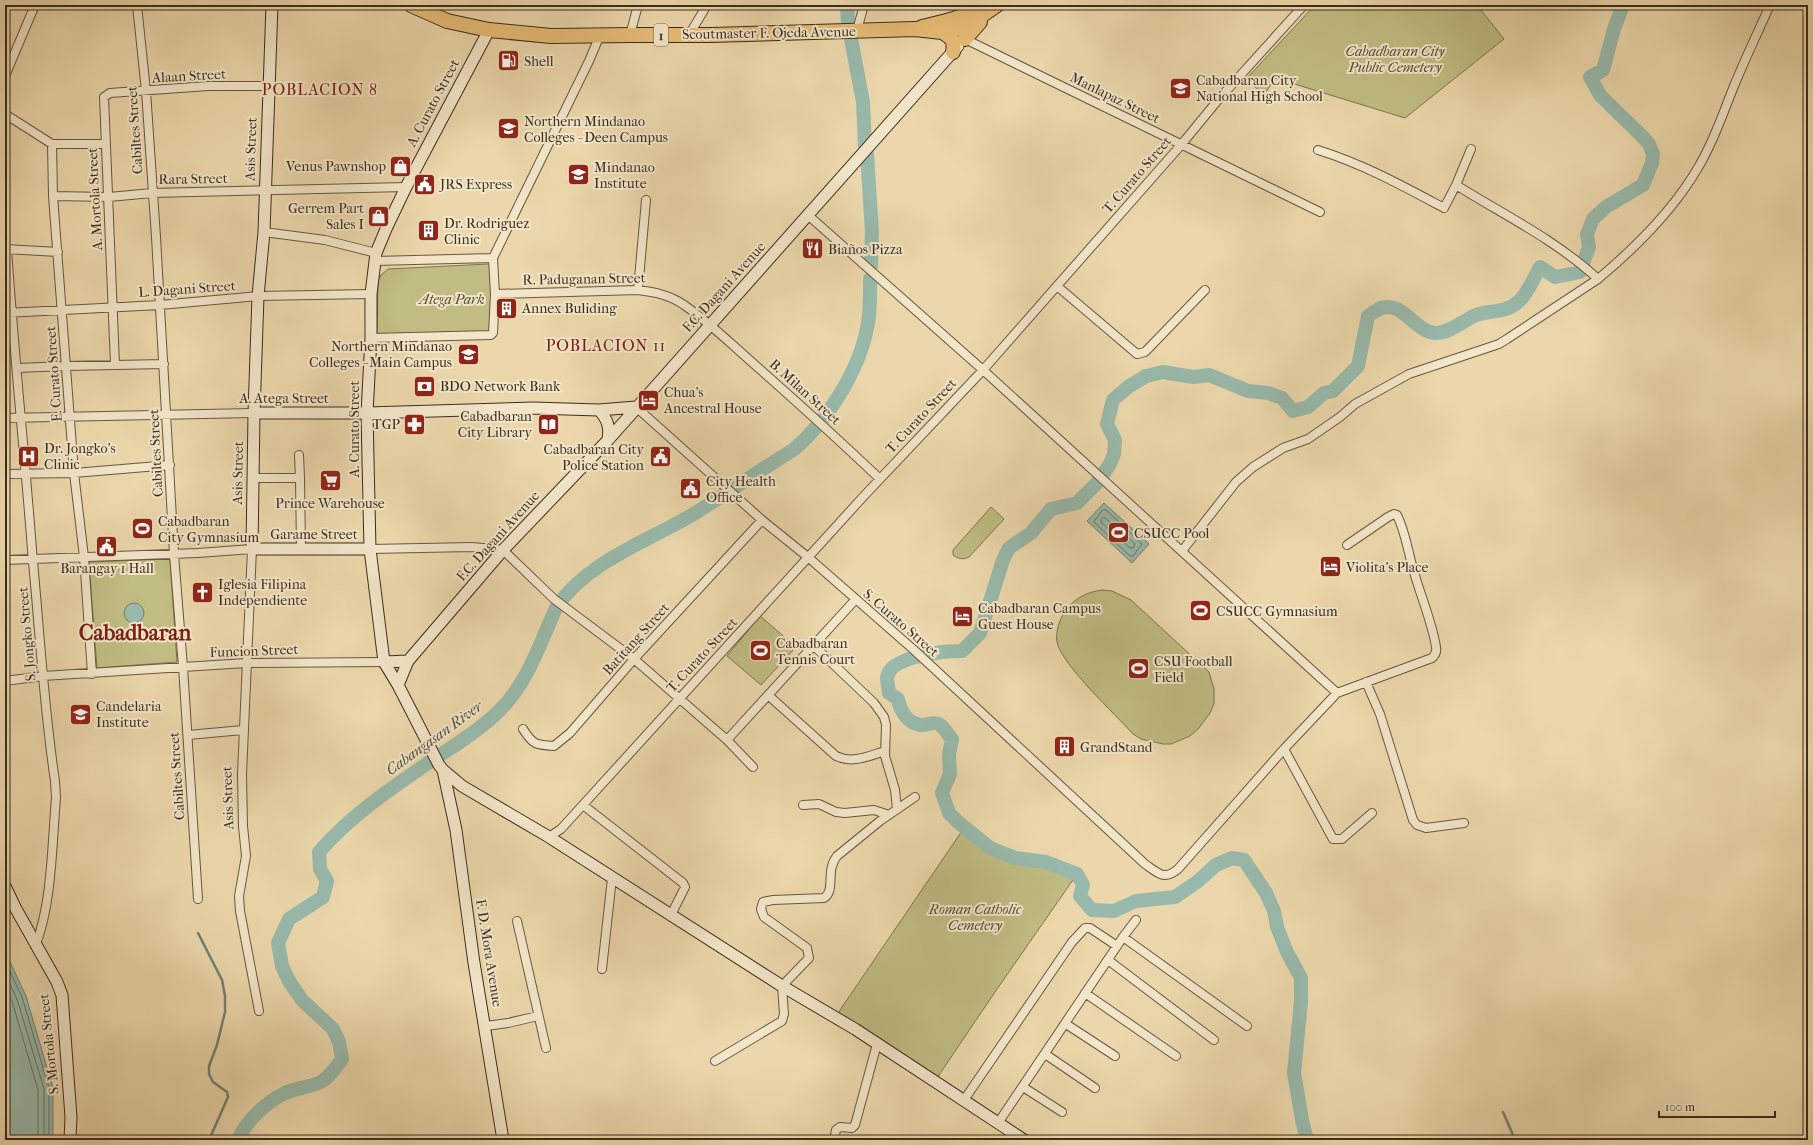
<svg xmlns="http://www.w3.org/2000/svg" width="1813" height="1145" viewBox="0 0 1813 1145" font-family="'IM FELL French Canon',serif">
<rect width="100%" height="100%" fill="#ebd7ab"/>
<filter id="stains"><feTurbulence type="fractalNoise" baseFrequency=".005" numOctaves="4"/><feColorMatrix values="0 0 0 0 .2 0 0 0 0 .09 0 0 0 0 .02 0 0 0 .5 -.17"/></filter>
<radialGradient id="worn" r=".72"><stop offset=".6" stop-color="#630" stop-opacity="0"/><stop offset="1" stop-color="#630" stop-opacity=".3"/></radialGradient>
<path fill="#c0bc83" stroke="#7e7450" d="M1315,5H1477L1504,39L1405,118L1275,78L1264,95L1246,79Z
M488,264L491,266V327L489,333L381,334L377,333L378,281L381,275L388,269Z
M991,507L1004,519L969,557C963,560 958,559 953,555V550Z
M170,559L177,662L97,668L89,562Z
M1102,590L1112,591L1131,600L1209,672L1214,689V704L1210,713L1198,729L1190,736L1171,744H1163L1141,739L1133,734C1116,715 1061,664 1057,642C1055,632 1060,618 1066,610C1075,598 1087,592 1102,590Z
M760,616L796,647L761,685L727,656Z
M964,828L988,852L1015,862L1047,864L1075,877L995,992L937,1078L838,1013Z"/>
<path fill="#98b9ab" stroke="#738172" d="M1104,503L1149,544L1132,563L1087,521Z
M124 613a10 10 0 1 1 20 0a10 10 0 1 1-20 0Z
M5,951L26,996L53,1088V1140H5Z"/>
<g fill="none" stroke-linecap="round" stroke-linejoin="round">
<path stroke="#6a7264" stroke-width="1" d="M1103,510H1106L1142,544L1133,556H1130L1094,522Z
M1104,517L1135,544L1133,548H1130L1101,522V520Z
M5,961L22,997L49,1088V1140
M5,973L17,999L44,1089V1140
M5,987L12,1001L38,1090V1140"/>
<path stroke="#738172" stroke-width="2.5" d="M198,933L222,980L225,996V1012L217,1045L209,1066V1074L213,1082L227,1092L228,1097L209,1140
M1503,1112L1513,1135L1508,1140"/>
<path stroke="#98b9ab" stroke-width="14" d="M847,5L848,23
M851,39L863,102L865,146
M867,154L872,232L871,266
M238,1140C246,1121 266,1102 285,1093C297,1088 310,1087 321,1082C330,1077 336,1067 342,1059L339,1042L333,1029L302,1000L289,981L282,966L278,943L289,919L323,897L327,881L320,869L319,852C351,815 393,787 434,759C457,744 481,729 500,710C529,681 540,642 557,606C589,561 646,542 692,515C726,494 759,471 793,450C826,423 859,371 867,328C871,312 870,295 870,279
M1307,1140L1302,1120L1294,1073L1301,1001V978L1287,952L1277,927L1274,911L1266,893L1244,860L1232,858L1216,865L1197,882L1175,897L1136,901L1114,911L1092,910L1080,896L1083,885L1077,874L1046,862L1015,858L990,848L958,822L949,813L942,793L950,774L949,755L952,739C948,735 944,727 939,724C933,721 926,726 920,725C907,723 900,710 898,699L889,693C889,689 887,683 887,678C889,656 945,651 962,651L980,633L1003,560L1009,548L1031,533L1051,509L1077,503L1097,483L1110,464L1114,454L1115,440L1107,424L1113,400L1128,387L1146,376L1163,372L1193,377L1209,375L1248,391L1268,393L1282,398L1293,411L1308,407L1324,393L1333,391L1358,366L1368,316C1372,313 1377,310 1381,308C1403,301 1414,331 1435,333C1449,334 1464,320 1476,315C1491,310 1507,313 1519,301C1527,295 1534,277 1540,267L1555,277L1580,272L1589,247L1587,234L1593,219L1606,207L1643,185L1652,163L1653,154L1649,144L1641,135L1617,112L1600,95L1590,77L1603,70L1614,29L1623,5"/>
<defs>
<path id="street" d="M137,5L146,91L156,237L174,554L183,667L198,899
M857,30L864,5
M630,35L638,5
M689,35L707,5
M965,39L1320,212
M5,76L35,5
M5,114L52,144H105
M52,144L53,196L74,473L84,557L92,674
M1318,150C1363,164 1403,186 1444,208L1456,185L1471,149
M1456,185C1504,215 1556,240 1598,279
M53,196L109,197L152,193L406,187
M809,216L983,370L1337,693
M264,232L325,240L376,253
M5,249L58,252
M7,249C14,353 25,457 33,562C40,635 44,709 55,781L56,798C52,843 52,903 36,944
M375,261L493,258
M1057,286L1137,354L1145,352L1205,290
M638,290L646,200
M495,294L638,290C654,292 670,295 684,305C709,322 731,344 754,364C797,402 839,440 880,479
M5,313L160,305L258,296L371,294
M371,338L491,335L493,333L495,294L493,258L589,61L600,35
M115,365L104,97L110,93L208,86H268
M17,368L66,366L164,364
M636,407L762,520L809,558L914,650L1145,864C1158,873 1164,881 1178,869L1284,749L1337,693L1432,658C1435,655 1437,651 1436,647C1432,622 1421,597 1414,572C1408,553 1406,533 1397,515L1394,514L1388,517L1347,545
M5,418L254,413
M299,455L300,478
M5,474L74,473L170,465
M253,478H300L301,549
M370,549L472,547L503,550L554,599L634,659L727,740L855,600
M1182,551L1236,482L1253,467L1283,448L1308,439L1340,417L1355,404L1409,374L1499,344L1507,339L1598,279C1635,248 1675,208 1699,166C1714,141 1723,113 1734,86C1745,59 1758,32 1770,5
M5,560L198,553L252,549L242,774L243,826L246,856L239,896L240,911L259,1011
M813,645L874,703L884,717L886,725L885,756L895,790L897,809
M5,681L43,676L246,663L384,662
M1366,682L1380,714L1413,820L1417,825L1426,828L1464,823
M768,695L836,756C853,764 868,756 885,751
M523,729C533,745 536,745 554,746L570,733L634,659L762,520
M188,735L243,730
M727,740L753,767
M1284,749L1333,839H1342L1372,813
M583,805L683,883L685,887L671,915
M803,805L819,804L836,812L845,813L874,810L889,815
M549,837L561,829L862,498L983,370L1181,145L1218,100L1304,5
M517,921L546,1048
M1123,937L1136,920
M1117,946L1123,937L1247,1026
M1108,960L1214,1040
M602,969L612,878
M1085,993L1176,1056
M1066,1024L1115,1056
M486,1026L508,1023L538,1016
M1045,1054L1095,1088
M715,1061L782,1021L784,1014L782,986L809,958L807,948L764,917L761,909L763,902L773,900L824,898C836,890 825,871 837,856L880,821L915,797
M1023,1087L1062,1112
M964,1100L1072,942L1085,928H1090L1117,946L998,1123
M832,1140H834L836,1130L840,1127L852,1128L855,1125L877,1044"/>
<path id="secondary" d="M272,5L264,232L258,296L254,413L252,549H370
M489,30L406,187L386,229L376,253L371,294V338L367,413L370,549L384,662L398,685L439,765L443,770L462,786L549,837L782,986L855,1029L1024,1140
M599,410C608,420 610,427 608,440
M254,413H367L533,408L599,410L636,407
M384,662L408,661
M398,685L408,661L503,550L608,440L958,46
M443,770L456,830L474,963L503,1140
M5,886L16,909L57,982L62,995L71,1117L70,1140"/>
<path id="highway" d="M411,5L447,21L489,30L551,36L630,35H711L915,29L942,32L956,29L971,23L997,5
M922,27C945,21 962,19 982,5
M942,32C952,38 955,40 953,52
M965,39L980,22"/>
</defs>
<use href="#street" stroke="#685740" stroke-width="10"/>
<use href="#secondary" stroke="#3c2c1d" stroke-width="13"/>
<use href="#highway" stroke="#3c2c1d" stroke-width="16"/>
<use href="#street" stroke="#f2e5c8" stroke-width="8"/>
<use href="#secondary" stroke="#f2e5c8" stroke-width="11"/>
<use href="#highway" stroke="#e6bc76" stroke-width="14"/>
</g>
<defs>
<symbol id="fuel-square" viewBox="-11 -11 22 22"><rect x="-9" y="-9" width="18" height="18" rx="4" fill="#8f2418" stroke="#f2e5c8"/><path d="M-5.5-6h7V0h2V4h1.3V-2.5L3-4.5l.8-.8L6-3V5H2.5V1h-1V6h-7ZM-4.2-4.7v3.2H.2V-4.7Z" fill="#fff"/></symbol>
<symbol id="school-square" viewBox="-11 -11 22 22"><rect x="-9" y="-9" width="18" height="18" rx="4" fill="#8f2418" stroke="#f2e5c8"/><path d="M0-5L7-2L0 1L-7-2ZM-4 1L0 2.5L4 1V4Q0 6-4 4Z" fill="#fff"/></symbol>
<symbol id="university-square" viewBox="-11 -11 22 22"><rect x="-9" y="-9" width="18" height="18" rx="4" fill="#8f2418" stroke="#f2e5c8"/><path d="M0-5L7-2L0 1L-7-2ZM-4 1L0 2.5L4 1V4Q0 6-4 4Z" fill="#fff"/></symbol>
<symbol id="shop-square" viewBox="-11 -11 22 22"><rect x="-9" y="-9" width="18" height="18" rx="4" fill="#8f2418" stroke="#f2e5c8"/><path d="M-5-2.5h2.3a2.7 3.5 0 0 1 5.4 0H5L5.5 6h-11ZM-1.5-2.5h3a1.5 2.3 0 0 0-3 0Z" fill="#fff"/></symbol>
<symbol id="civic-square" viewBox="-11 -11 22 22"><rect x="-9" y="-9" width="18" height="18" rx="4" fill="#8f2418" stroke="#f2e5c8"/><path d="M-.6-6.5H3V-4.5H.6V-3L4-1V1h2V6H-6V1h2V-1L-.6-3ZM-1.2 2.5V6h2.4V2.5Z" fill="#fff"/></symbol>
<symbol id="building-square" viewBox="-11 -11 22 22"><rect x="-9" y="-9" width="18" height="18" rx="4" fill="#8f2418" stroke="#f2e5c8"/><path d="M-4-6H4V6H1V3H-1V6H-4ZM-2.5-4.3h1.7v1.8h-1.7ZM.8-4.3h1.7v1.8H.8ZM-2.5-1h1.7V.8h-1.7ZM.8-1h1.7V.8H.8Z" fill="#fff"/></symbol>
<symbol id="restaurant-square" viewBox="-11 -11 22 22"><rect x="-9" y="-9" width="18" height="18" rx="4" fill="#8f2418" stroke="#f2e5c8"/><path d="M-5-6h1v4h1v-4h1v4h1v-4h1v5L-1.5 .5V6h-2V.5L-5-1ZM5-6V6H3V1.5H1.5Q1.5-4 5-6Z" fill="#fff"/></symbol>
<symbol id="bank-square" viewBox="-11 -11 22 22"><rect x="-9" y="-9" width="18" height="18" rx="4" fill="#8f2418" stroke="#f2e5c8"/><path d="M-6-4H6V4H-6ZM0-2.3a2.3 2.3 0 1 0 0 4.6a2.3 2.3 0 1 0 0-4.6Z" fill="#fff"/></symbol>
<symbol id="hotel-square" viewBox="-11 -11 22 22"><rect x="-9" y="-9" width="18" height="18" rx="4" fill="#8f2418" stroke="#f2e5c8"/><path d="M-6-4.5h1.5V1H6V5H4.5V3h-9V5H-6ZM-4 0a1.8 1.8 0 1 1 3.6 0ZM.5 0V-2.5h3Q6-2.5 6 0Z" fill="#fff"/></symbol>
<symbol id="pharmacy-square" viewBox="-11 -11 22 22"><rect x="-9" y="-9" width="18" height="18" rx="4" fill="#8f2418" stroke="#f2e5c8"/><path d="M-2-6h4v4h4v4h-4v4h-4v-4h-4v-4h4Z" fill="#fff"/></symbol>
<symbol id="library-square" viewBox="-11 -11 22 22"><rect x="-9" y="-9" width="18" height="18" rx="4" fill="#8f2418" stroke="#f2e5c8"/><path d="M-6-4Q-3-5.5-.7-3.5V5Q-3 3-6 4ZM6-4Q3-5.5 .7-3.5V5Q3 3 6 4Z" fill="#fff"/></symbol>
<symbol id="hospital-square" viewBox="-11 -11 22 22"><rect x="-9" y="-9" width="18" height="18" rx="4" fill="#8f2418" stroke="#f2e5c8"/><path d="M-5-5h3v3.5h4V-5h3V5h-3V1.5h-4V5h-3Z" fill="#fff"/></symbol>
<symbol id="supermarket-square" viewBox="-11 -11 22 22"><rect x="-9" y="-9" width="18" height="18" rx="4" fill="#8f2418" stroke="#f2e5c8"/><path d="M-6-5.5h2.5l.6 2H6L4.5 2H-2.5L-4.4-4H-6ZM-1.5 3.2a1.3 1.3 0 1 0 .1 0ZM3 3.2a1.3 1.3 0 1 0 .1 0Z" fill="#fff"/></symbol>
<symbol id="stadium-square" viewBox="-11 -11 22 22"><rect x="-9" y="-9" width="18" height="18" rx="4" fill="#8f2418" stroke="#f2e5c8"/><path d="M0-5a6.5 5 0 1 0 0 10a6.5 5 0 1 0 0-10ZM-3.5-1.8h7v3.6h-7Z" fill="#fff"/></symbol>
<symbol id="church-square" viewBox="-11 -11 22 22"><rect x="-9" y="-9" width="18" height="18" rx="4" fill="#8f2418" stroke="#f2e5c8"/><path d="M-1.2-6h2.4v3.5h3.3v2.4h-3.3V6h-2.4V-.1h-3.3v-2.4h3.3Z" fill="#fff"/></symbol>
</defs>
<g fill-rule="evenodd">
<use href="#fuel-square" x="496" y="48" width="25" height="25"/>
<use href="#school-square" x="1168" y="76" width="25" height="25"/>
<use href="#university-square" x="496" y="116" width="25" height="25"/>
<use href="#shop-square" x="388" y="154" width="25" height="25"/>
<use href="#school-square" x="566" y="162" width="25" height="25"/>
<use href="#civic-square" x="412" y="172" width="25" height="25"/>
<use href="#shop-square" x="366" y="204" width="25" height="25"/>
<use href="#building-square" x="416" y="218" width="25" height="25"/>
<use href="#restaurant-square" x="800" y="236" width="25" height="25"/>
<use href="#building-square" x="494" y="296" width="25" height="25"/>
<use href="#university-square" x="456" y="342" width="25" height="25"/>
<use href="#bank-square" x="412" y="374" width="25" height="25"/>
<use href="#hotel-square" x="636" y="388" width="25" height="25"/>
<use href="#pharmacy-square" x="402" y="412" width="25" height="25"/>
<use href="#library-square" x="536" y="412" width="25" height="25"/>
<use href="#hospital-square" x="16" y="444" width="25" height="25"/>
<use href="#civic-square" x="648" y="444" width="25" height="25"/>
<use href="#supermarket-square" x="318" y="468" width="25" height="25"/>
<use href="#civic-square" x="678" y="476" width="25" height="25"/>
<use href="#stadium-square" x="130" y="516" width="25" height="25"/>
<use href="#stadium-square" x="1106" y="520" width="25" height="25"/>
<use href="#civic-square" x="94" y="534" width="25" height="25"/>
<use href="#hotel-square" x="1318" y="554" width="25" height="25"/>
<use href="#church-square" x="190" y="580" width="25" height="25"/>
<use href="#stadium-square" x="1188" y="598" width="25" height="25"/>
<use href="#hotel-square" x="950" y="604" width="25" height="25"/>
<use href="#stadium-square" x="748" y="638" width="25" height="25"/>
<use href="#stadium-square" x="1126" y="656" width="25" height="25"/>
<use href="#school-square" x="68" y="702" width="25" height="25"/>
<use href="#building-square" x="1052" y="734" width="25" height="25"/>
</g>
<g text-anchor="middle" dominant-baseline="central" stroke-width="4" stroke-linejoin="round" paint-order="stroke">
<rect fill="#f2e5c8" stroke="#736450" stroke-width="1" x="654" y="24" width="14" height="22" rx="3"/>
<g font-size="13" font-weight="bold" fill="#3c2c1d">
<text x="661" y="35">1</text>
</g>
<g font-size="14" fill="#3c2c1d" stroke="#f2e5c8">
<text transform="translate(769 33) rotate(-1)">Scoutmaster F. Ojeda Avenue</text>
<text transform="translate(189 76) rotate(-3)">Alaan Street</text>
<text transform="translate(1115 98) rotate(26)">Manlapaz Street</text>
<text transform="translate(433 103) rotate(-62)">A. Curato Street</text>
<text transform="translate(135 130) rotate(-94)">Cabiltes Street</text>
<text transform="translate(251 149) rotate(-88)">Asis Street</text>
<text transform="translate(1137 175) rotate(-49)">T. Curato Street</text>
<text transform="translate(193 179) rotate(-1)">Rara Street</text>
<text transform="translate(95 199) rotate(-93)">A. Mortola Street</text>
<text transform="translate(584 279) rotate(-1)">R. Paduganan Street</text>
<text transform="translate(724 287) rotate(-48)">F.C. Dagani Avenue</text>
<text transform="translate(187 289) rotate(-4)">L. Dagani Street</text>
<text transform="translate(54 374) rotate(-94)">E. Curato Street</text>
<text transform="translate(805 392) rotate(42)">B. Milan Street</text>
<text x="284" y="398">A. Atega Street</text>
<text transform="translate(921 416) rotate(-47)">T. Curato Street</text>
<text transform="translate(354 429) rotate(-90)">A. Curato Street</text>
<text transform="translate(156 453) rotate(-93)">Cabiltes Street</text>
<text transform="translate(238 473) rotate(-89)">Asis Street</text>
<text x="314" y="534">Garame Street</text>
<text transform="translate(498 536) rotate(-48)">F.C. Dagani Avenue</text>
<text transform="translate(901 623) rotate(41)">S. Curato Street</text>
<text transform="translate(27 634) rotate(-95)">S. Jongko Street</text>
<text transform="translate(636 639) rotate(-48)">Batitang Street</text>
<text transform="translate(254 651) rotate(-2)">Funcion Street</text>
<text transform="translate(702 655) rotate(-47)">T. Curato Street</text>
<text transform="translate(177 776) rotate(-94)">Cabiltes Street</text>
<text transform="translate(228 798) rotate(-92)">Asis Street</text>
<text transform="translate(489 953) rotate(81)">F. D. Mora Avenue</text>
<text transform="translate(49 1044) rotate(-96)">S. Mortola Street</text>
</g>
<g font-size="14" font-style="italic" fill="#564931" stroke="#f2e5c8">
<text x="1395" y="51">Cabadbaran City<tspan x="1395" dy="16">Public Cemetery</tspan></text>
<text x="452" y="299">Atega Park</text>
<text x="975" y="909">Roman Catholic<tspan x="975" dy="16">Cemetery</tspan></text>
</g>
<g font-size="14" fill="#3c2c1d" stroke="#f2e5c8" text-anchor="start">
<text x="524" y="61">Shell</text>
<text x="1196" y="80">Cabadbaran City<tspan x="1196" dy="16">National High School</tspan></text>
<text x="524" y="121">Northern Mindanao<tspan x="524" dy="16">Colleges - Deen Campus</tspan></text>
<text x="386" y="166" text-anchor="end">Venus Pawnshop</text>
<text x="594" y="167">Mindanao<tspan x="594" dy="16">Institute</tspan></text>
<text x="440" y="184">JRS Express</text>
<text x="364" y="208" text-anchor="end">Gerrem Part<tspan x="364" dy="16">Sales I</tspan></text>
<text x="444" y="223">Dr. Rodriguez<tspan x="444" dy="16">Clinic</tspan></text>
<text x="828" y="249">Biaños Pizza</text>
<text x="522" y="308">Annex Buliding</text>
<text x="452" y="346" text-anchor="end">Northern Mindanao<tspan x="452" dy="16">Colleges - Main Campus</tspan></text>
<text x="440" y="386">BDO Network Bank</text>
<text x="664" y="392">Chua's<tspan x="664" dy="16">Ancestral House</tspan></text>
<text x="532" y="416" text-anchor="end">Cabadbaran<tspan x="532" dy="16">City Library</tspan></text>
<text x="400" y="424" text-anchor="end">TGP</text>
<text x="44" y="448">Dr. Jongko's<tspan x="44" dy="16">Clinic</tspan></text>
<text x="644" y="449" text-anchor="end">Cabadbaran City<tspan x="644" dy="16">Police Station</tspan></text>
<text x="706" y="481">City Health<tspan x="706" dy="16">Office</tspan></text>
<text x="330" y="503" text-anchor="middle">Prince Warehouse</text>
<text x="158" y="521">Cabadbaran<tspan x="158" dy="16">City Gymnasium</tspan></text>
<text x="1134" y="533">CSUCC Pool</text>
<text x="1346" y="567">Violita's Place</text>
<text x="107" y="568" text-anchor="middle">Barangay 1 Hall</text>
<text x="218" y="584">Iglesia Filipina<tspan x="218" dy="16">Independiente</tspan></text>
<text x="978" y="608">Cabadbaran Campus<tspan x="978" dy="16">Guest House</tspan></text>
<text x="1216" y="611">CSUCC Gymnasium</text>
<text x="776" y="643">Cabadbaran<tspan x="776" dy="16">Tennis Court</tspan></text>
<text x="1154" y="661">CSU Football<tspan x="1154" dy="16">Field</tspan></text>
<text x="96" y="706">Candelaria<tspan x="96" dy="16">Institute</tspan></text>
<text x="1080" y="747">GrandStand</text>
</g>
<g font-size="15" font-style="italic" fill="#534f40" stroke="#f2e5c8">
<text transform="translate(434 738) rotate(-36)">Cabangasan River</text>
</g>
<g font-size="16" letter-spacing="1" fill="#7a1f14" stroke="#f2e5c8">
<text x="320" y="89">POBLACION 8</text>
<text x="606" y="345">POBLACION 11</text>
</g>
<g font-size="22" font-weight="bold" fill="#7a1f14" stroke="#f2e5c8">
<text x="135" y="633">Cabadbaran</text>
</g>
</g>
<rect width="1813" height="1145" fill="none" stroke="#ebd7ab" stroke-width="20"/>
<rect x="6" y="6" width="1801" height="1133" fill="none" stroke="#3c2c1d" stroke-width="2"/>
<rect x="10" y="10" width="1793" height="1125" fill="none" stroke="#3c2c1d"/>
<path d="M1659 1111v6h116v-6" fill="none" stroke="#3c2c1d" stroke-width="2"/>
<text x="1665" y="1111" font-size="12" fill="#3c2c1d" stroke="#f2e5c8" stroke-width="3" paint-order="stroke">100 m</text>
<rect width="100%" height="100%" filter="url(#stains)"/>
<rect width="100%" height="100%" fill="url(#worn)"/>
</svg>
